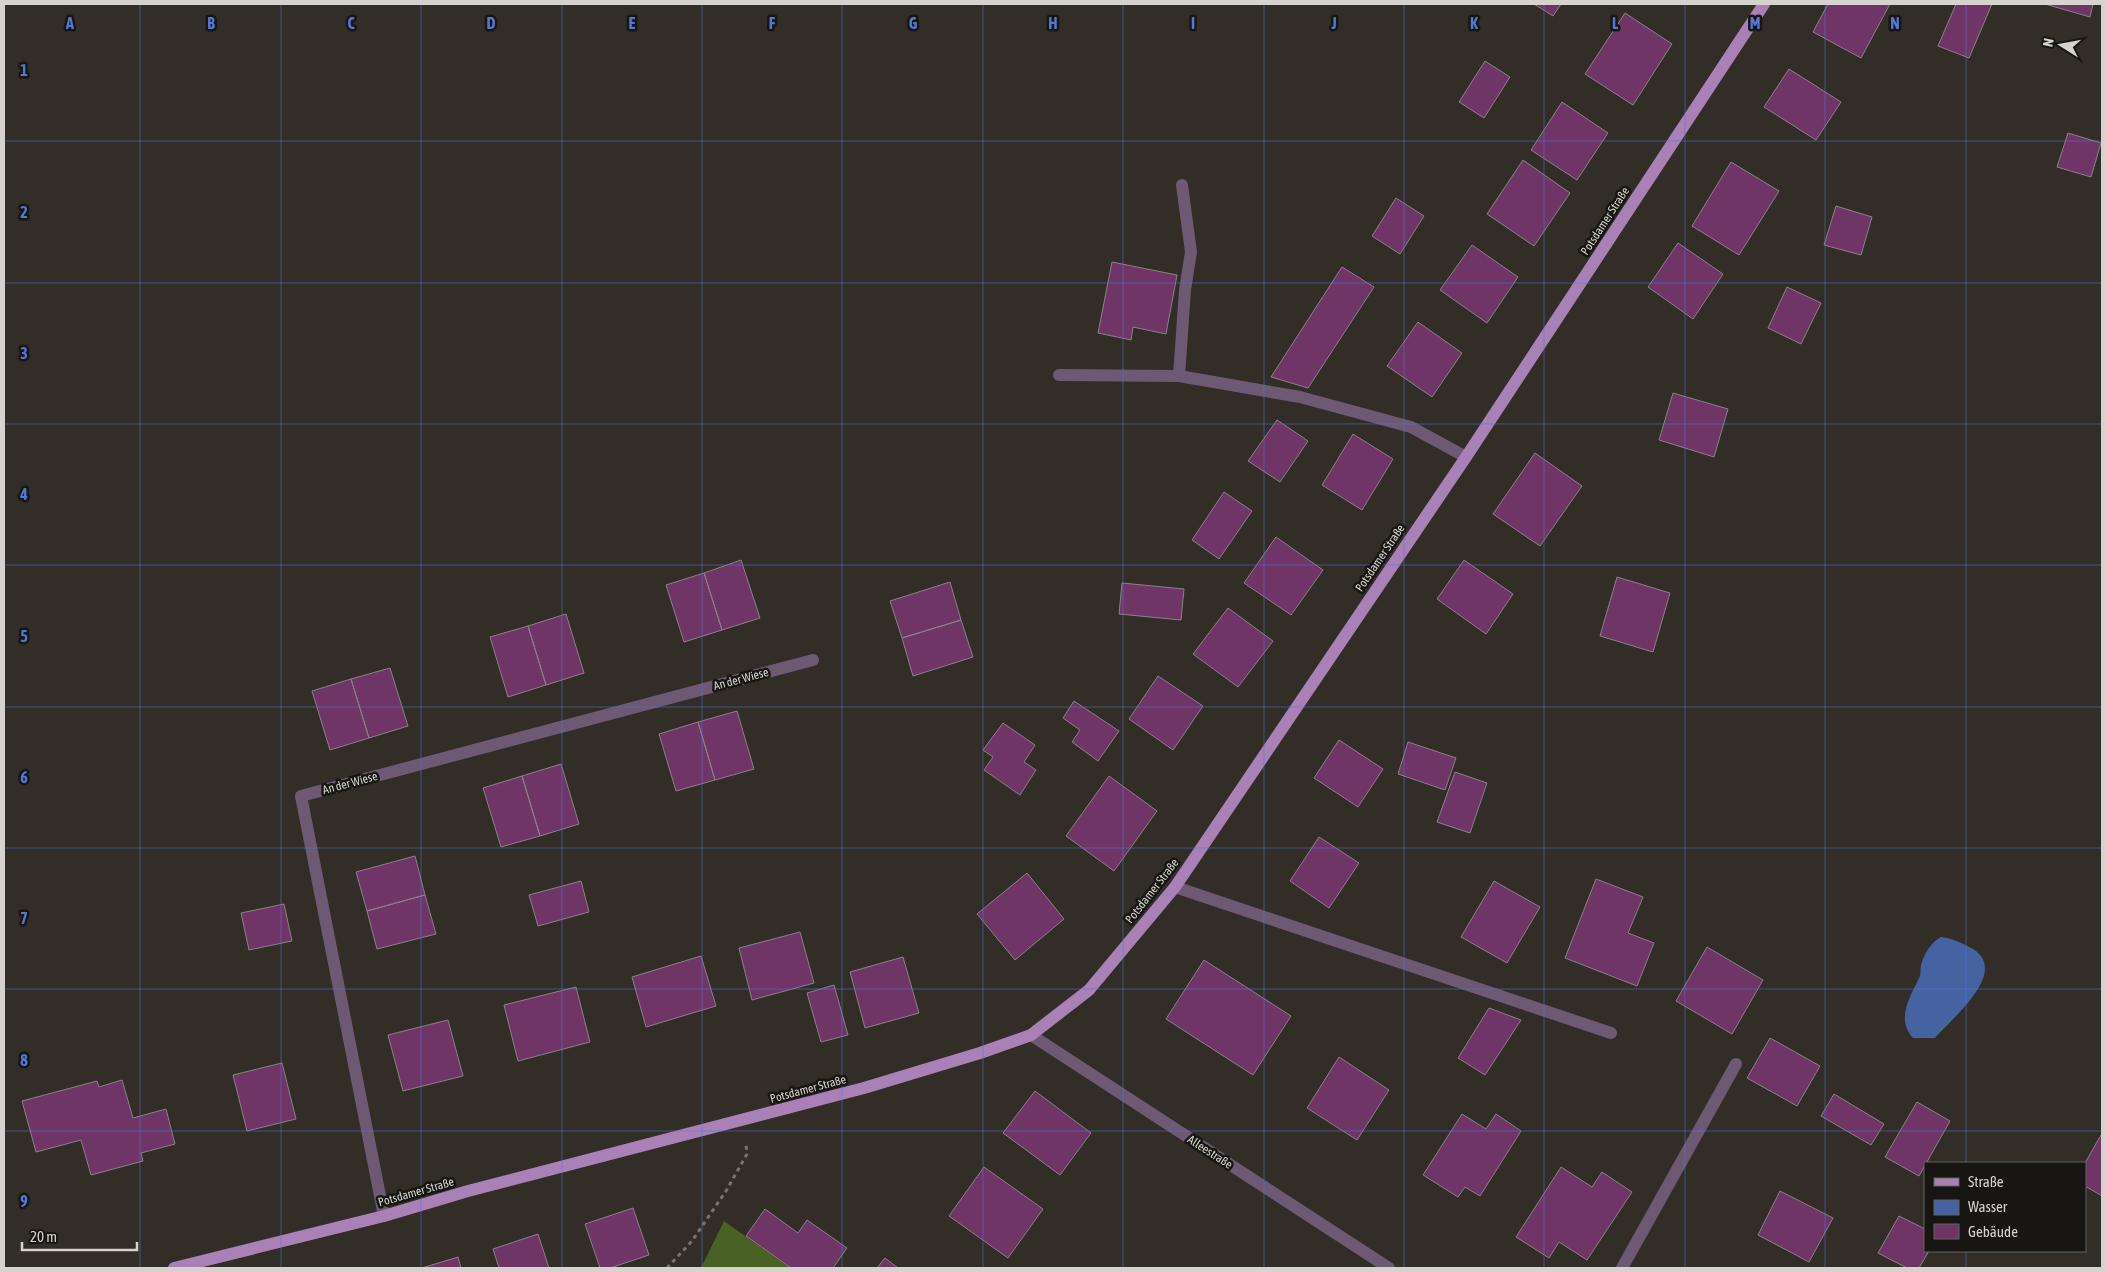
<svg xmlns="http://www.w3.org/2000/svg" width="2106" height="1272" viewBox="0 0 2106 1272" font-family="'Asap Condensed',sans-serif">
<rect width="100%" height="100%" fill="#322d26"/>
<path fill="#4a6124" d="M724,1221L790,1268H701Z"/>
<path fill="#4562a1" d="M1941,937C1952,938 1962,943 1973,949C2010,972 1951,1019 1935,1038H1913C1895,1018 1911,996 1920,976C1921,973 1920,969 1921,965C1924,954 1931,942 1941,937Z"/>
<path fill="#6f3567" stroke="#8a8288" d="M1534,4H1561L1553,16Z
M1828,4H1890L1861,58L1813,32Z
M1956,4H1992L1969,58L1938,46Z
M2045,4H2093L2090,17Z
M1625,13L1672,44L1633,105L1585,74Z
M1485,61L1510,77L1484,118L1459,102Z
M1789,69L1841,102L1816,140L1764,107Z
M1562,102L1608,133L1577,180L1531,150Z
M2068,133L2101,143L2091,177L2057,167Z
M1523,160L1570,193L1534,246L1487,214Z
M1731,162L1779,191L1739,255L1692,226Z
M1396,198L1424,216L1400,254L1372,236Z
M1836,206L1872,217L1861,255L1824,245Z
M1678,243L1723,274L1693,319L1648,287Z
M1472,245L1518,277L1487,323L1440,290Z
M1112,262L1177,275L1166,334L1133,327L1131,340L1098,333Z
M1342,267L1374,287L1308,388L1271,377Z
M1787,287L1821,303L1801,344L1768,328Z
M1418,322L1462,353L1432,397L1387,366Z
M1673,393L1728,409L1714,457L1659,440Z
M1277,420L1308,441L1280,482L1248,461Z
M1353,434L1393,459L1362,510L1322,485Z
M1535,453L1582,486L1540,546L1493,514Z
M1224,492L1252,511L1219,559L1192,540Z
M1276,537L1323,570L1291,615L1244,583Z
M741,560L760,618L722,630L704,573Z
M1464,560L1513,594L1486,634L1437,599Z
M704,573L722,630L684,642L666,585Z
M1617,577L1670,593L1653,652L1600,636Z
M950,582L961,620L902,638L890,601Z
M1122,583L1184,589L1181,620L1119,614Z
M1228,608L1273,641L1238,687L1193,654Z
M566,614L584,673L546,685L528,626Z
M961,620L973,657L913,676L902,638Z
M528,626L546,685L508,697L490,637Z
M390,668L408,726L369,738L351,679Z
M1158,676L1203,706L1173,750L1129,719Z
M351,679L369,738L330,750L312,691Z
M1074,701L1119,731L1098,761L1072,742L1080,730L1063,718Z
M737,711L754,769L715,780L698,722Z
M698,722L715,780L676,791L659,734Z
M1003,723L1035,745L1024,762L1036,770L1020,795L984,770L993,757L983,750Z
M1339,740L1383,769L1358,807L1314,778Z
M1408,742L1456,758L1445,790L1398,774Z
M561,764L579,824L540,836L522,776Z
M1455,772L1487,783L1470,833L1437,822Z
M522,776L540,836L501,847L483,788Z
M1109,776L1157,811L1114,871L1066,836Z
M1319,837L1359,863L1329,908L1290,881Z
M415,856L425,895L367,911L356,872Z
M1027,873L1064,919L1015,960L977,914Z
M1596,879L1643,897L1628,933L1654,943L1637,986L1565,958Z
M581,881L589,912L538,926L529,895Z
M1494,881L1540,907L1507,963L1461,937Z
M425,895L436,934L377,949L367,911Z
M284,904L292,941L249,950L241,913Z
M800,932L814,983L752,1000L739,948Z
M1707,947L1763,980L1732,1034L1676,1001Z
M701,956L716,1006L646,1027L632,977Z
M903,957L919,1013L865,1028L850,972Z
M1204,960L1291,1016L1253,1075L1166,1019Z
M834,985L848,1035L821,1042L807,993Z
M576,987L590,1042L518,1061L504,1005Z
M1489,1008L1521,1020L1485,1075L1458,1058Z
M448,1020L463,1076L403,1091L388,1035Z
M1770,1038L1820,1066L1797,1106L1747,1078Z
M1339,1057L1389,1090L1357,1140L1307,1108Z
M282,1063L296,1119L247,1131L233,1075Z
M122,1080L133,1118L166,1109L175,1144L141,1153L143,1161L91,1175L81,1140L36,1152L22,1101L97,1081L99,1087Z
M1035,1091L1091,1133L1060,1175L1003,1133Z
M1834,1094L1884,1124L1871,1145L1821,1116Z
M1917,1102L1950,1121L1919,1176L1885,1157Z
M1462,1114L1486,1129L1496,1114L1521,1131L1480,1196L1465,1187L1458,1197L1423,1175Z
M2101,1135L2102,1136V1196L2085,1186V1163Z
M984,1167L1043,1209L1008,1258L949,1216Z
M1561,1167L1592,1187L1602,1172L1632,1192L1587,1260L1559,1242L1549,1258L1516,1237Z
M1780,1191L1833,1218L1809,1262L1758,1235Z
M633,1208L649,1255L610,1268H600L585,1224Z
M765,1209L798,1233L807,1220L847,1248L833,1268H791L746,1236Z
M1899,1216L1925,1229V1251H1929L1919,1268H1907L1878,1253Z
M538,1234L549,1268H499L493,1249Z
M458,1257L461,1268H422Z
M885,1258L898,1268H877Z"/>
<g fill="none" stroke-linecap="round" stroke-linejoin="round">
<path stroke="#77736d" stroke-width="3" stroke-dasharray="4 4" stroke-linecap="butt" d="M667,1268L692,1241L726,1191L747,1154L746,1145"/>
<path stroke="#6d5973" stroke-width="12" d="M1059,375L1179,376L1300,397L1411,427L1466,457
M1179,376L1185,290L1191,252L1182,185
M1175,887L1611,1033
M1031,1035L1389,1268
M384,1216L301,796L813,660
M1622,1268L1736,1064"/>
<path stroke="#aa81b7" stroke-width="12" d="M174,1268L384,1216L468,1191L864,1088L980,1053L1031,1035L1089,990L1175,887L1466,457L1764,4"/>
</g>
<path fill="none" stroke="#5476d5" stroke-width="1" stroke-opacity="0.55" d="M140,4V1268M281,4V1268M421,4V1268M562,4V1268M702,4V1268M842,4V1268M983,4V1268M1123,4V1268M1264,4V1268M1404,4V1268M1544,4V1268M1685,4V1268M1825,4V1268M1966,4V1163M4,141H2102M4,283H2102M4,424H2102M4,565H2102M4,707H2102M4,848H2102M4,989H2102M4,1131H2102M1966,1251V1268"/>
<g text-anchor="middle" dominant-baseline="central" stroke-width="5" stroke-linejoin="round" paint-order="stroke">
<g font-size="12" fill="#d6d3ce" stroke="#181613">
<text transform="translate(1605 221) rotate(-57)">Potsdamer Straße</text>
<text transform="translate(1380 558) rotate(-56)">Potsdamer Straße</text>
<text transform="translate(741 679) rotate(-15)">An der Wiese</text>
<text transform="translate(350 783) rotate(-15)">An der Wiese</text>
<text transform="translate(1152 891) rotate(-52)">Potsdamer Straße</text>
<text transform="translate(808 1089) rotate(-15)">Potsdamer Straße</text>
<text transform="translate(1210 1152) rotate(33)">Alleestraße</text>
<text transform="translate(416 1192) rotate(-16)">Potsdamer Straße</text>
</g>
</g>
<g font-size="16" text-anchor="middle" font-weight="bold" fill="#5476d5" stroke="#181613" stroke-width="5" stroke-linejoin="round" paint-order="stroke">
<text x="70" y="29">A</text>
<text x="211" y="29">B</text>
<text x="351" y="29">C</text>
<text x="491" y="29">D</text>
<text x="632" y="29">E</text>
<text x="772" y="29">F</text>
<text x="913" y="29">G</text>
<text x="1053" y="29">H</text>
<text x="1193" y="29">I</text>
<text x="1334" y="29">J</text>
<text x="1474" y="29">K</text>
<text x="1615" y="29">L</text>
<text x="1755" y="29">M</text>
<text x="1895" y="29">N</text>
<text x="24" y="76">1</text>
<text x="24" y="218">2</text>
<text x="24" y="359">3</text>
<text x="24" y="500">4</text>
<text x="24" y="642">5</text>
<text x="24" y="783">6</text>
<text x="24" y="924">7</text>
<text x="24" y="1066">8</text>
<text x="24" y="1207">9</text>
</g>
<rect width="2106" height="1272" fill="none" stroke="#d6d3ce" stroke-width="10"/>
<rect x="1924" y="1162" width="162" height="90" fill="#181613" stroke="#64625e"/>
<rect x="1934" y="1178" width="25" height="8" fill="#aa81b7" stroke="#64625e"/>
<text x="1968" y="1187" font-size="15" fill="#d6d3ce">Straße</text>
<rect x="1934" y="1200" width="25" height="15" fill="#4562a1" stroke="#64625e"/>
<text x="1968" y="1212" font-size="15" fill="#d6d3ce">Wasser</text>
<rect x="1934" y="1224" width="25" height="15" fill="#6f3567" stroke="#64625e"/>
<text x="1968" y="1237" font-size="15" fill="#d6d3ce">Gebäude</text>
<g transform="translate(2061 45) rotate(281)" stroke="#181613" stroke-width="4" paint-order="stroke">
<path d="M0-4L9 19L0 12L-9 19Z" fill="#d6d3ce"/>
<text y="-8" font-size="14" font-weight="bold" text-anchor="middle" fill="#d6d3ce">N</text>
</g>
<path d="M22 1242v8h115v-8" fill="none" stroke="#d6d3ce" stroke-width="2.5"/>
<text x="30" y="1242" font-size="15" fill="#d6d3ce" stroke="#181613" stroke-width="4" paint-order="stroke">20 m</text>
</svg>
